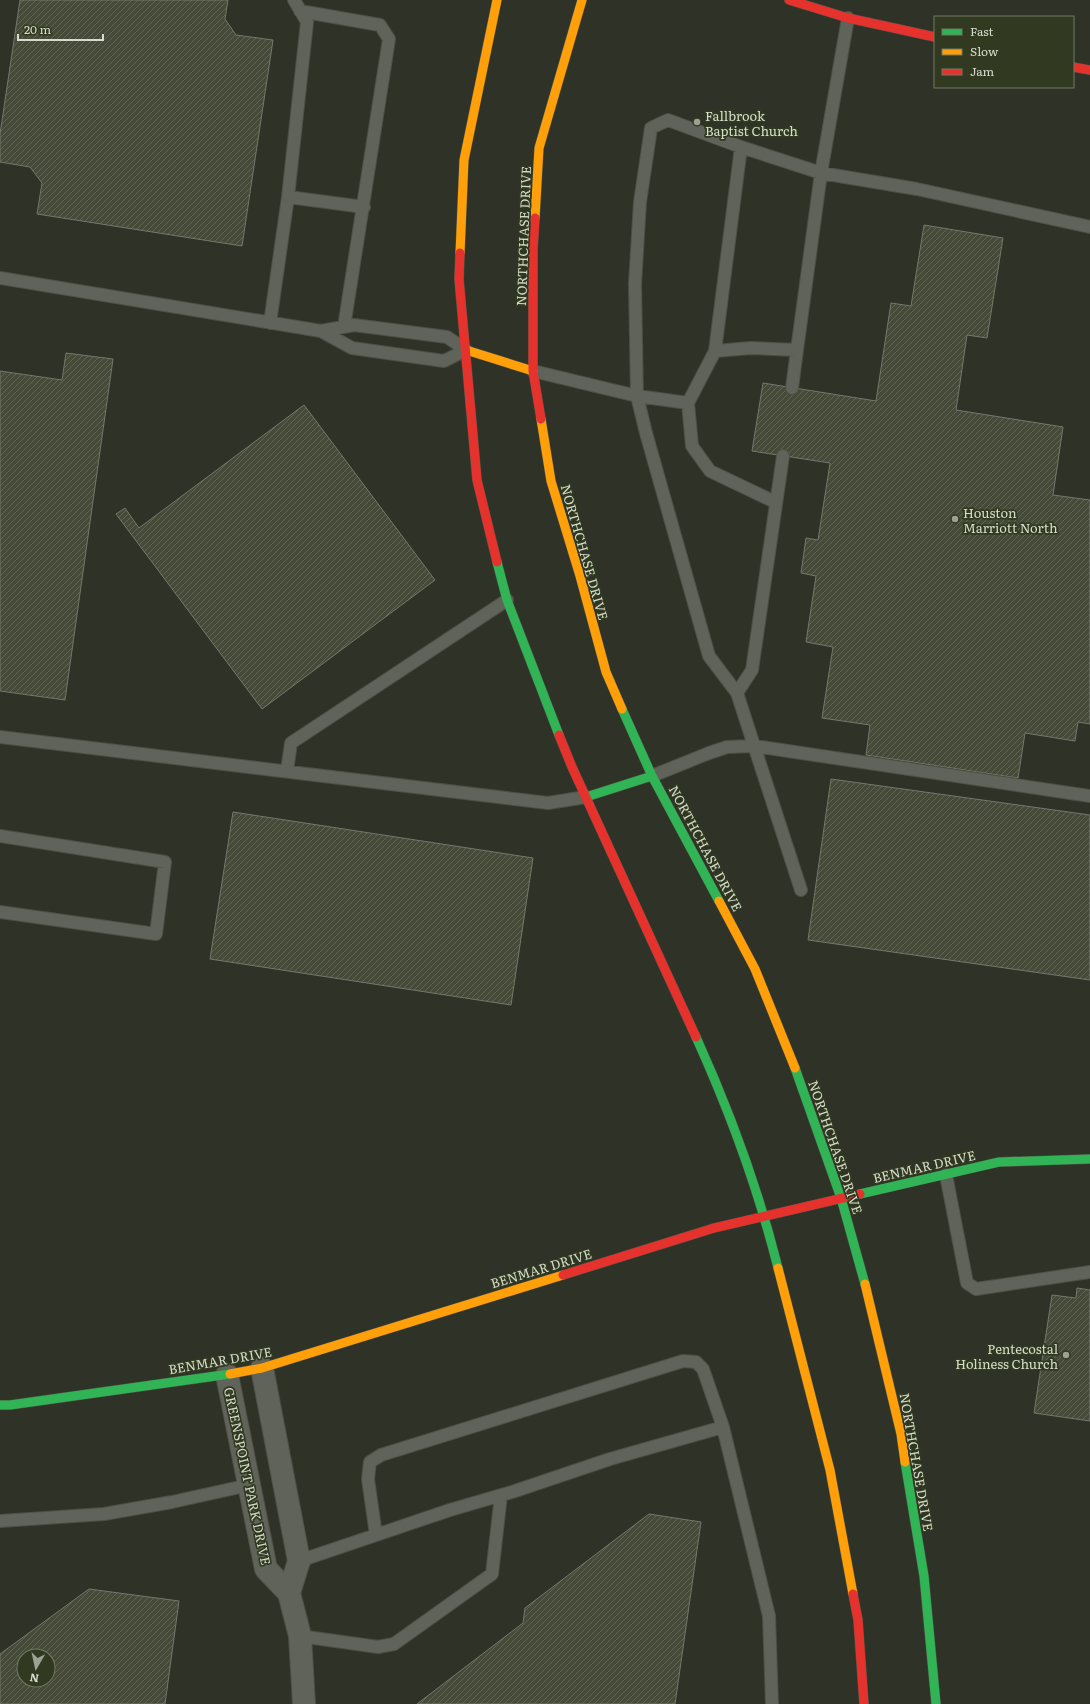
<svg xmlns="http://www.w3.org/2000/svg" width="1090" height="1704" viewBox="0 0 1090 1704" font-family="Literata,serif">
<defs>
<pattern id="building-hatch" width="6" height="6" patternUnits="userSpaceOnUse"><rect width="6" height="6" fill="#454b38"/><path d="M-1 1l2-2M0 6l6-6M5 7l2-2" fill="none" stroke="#5f6454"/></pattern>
</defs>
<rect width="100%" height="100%" fill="#2f3327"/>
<path fill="url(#building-hatch)" stroke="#74786d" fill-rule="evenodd" d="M20,0H228L225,19L236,35L273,40L242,246L37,214L42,183L30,167L0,162V134Z
M924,225L1003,238L987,338L967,335L956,410L1063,427L1053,495L1090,500V724L1078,722L1075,741L1025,733L1018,778L866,755L870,725L822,718L833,647L806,642L816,576L801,573L806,538L818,540L830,463L752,451L763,383L876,401L891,303L911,306Z
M66,353L113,359L65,700L0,691V371L62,380Z
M304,405L435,580L262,709L116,514L125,508L139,528Z
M831,779L1090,815V980L808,940Z
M233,812L533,858L511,1005L210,959Z
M1077,1288L1090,1290V1421L1034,1413L1052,1295L1076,1298Z
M649,1514L701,1522L675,1704H417L523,1623L525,1608Z
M89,1589L179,1601L165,1704H0V1654ZM24,1656H48V1680H24Z"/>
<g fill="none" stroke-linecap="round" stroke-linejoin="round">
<defs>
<path id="lane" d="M300,11L380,25L389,39L344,327
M741,147L715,351L688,403L692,446L710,471L775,502
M288,197L364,207
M0,278L321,331
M270,323L288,197L307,22L294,0
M354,325L447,337L466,350L444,361L352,348L321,331Z
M715,351L751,348L797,350L821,173L848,18
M533,371L637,396L688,403
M792,388L797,350
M737,693L752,670L783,456
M0,737L548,803L586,797
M287,771L291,743L507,600
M652,776L709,753L727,747L754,746L1090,796
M0,836L165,862L156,934L0,912
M801,890L737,693L709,656L646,433L637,396L635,284L640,202L651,128L668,120L741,147L821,173L917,189L1090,227
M946,1175L967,1283L976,1289L1090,1272
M0,1521L104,1514L172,1502L249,1485
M376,1535L368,1479L370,1462L381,1455L683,1361L696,1362L703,1369L723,1427
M299,1561L450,1510L512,1492L610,1459L723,1427L769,1616L772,1704
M300,1636L378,1647L394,1644L492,1574L501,1495"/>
<path id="street" d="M227,1375L266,1569L289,1593L299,1561L262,1368
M289,1593L300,1636L304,1704"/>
<path id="fast" d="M497,562L507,600L559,735
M622,709L652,776L719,901
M586,797L652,776
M696,1037C730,1112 758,1188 778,1268
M795,1068L841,1198L865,1284
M860,1194L999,1162L1090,1159
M0,1405H10L230,1374
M905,1462L924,1576L936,1704"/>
<path id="slow" d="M535,218L539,148L582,0
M460,253L464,160L497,0
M466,350L533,371
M541,419L551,481L580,576L606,672L622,709
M719,901L755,969L795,1068
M778,1268L830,1470L853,1594
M865,1284L901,1434L905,1462
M230,1374L262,1368L563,1275"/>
<path id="jam" d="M789,0L848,18L935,37
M1073,67L1090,70
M535,218L533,250V371L541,419
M460,253L459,279L477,480L497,562
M559,735L572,767L696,1037
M563,1275L714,1228L860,1194
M853,1594L858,1620L864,1704"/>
</defs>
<use href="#lane" stroke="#4c5045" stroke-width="14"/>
<use href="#street" stroke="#4c5045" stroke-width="24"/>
<use href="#fast" stroke="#4c5045" stroke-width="10"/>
<use href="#slow" stroke="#4c5045" stroke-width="10"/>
<use href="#jam" stroke="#4c5045" stroke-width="10"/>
<use href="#lane" stroke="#606359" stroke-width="12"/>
<use href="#street" stroke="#606359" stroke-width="22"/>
<use href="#fast" stroke="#30b455" stroke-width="9"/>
<use href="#slow" stroke="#ff9f0a" stroke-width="9"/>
<use href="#jam" stroke="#e5322d" stroke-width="9"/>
</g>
<g fill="#9ca193" stroke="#313921" stroke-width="1.5">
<circle cx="697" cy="122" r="4"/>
<circle cx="955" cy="519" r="4"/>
<circle cx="1066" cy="1355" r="4"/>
</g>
<g text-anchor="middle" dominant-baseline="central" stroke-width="3.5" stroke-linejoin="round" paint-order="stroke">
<g font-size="13" fill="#d6dccd" stroke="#313921" text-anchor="start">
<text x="705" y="115">Fallbrook<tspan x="705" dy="15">Baptist Church</tspan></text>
<text x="963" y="512">Houston<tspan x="963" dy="15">Marriott North</tspan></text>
<text x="1058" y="1348" text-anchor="end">Pentecostal<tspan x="1058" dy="15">Holiness Church</tspan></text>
</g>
<g font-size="13" fill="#d6dccd" stroke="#313921">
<text transform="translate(523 236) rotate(-88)">NORTHCHASE DRIVE</text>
<text transform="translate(585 552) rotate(74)">NORTHCHASE DRIVE</text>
<text transform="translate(706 848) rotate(62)">NORTHCHASE DRIVE</text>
<text transform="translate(836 1147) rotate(71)">NORTHCHASE DRIVE</text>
<text transform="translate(924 1166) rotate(-13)">BENMAR DRIVE</text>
<text transform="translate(541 1268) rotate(-17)">BENMAR DRIVE</text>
<text transform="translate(220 1360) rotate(-10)">BENMAR DRIVE</text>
<text transform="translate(917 1462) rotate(80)">NORTHCHASE DRIVE</text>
<text transform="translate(248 1476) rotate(78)">GREENSPOINT PARK DRIVE</text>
</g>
</g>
<rect x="934" y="16" width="140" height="72" fill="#313921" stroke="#737a66"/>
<rect x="942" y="29" width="20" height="6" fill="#30b455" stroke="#737a66"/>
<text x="970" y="36" font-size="12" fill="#d6dccd">Fast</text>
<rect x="942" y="49" width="20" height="6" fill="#ff9f0a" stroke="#737a66"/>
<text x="970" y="56" font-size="12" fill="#d6dccd">Slow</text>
<rect x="942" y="69" width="20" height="6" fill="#e5322d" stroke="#737a66"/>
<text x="970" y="76" font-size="12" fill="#d6dccd">Jam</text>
<g transform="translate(36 1668) rotate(189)"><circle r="19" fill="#313921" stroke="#737a66"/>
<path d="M0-3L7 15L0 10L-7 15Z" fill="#9ca193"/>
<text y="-6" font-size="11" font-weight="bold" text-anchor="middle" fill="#d6dccd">N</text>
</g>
<path d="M18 34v6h85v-6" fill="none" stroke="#d6dccd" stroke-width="2"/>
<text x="24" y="34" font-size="12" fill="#d6dccd" stroke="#313921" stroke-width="3" paint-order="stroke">20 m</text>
</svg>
